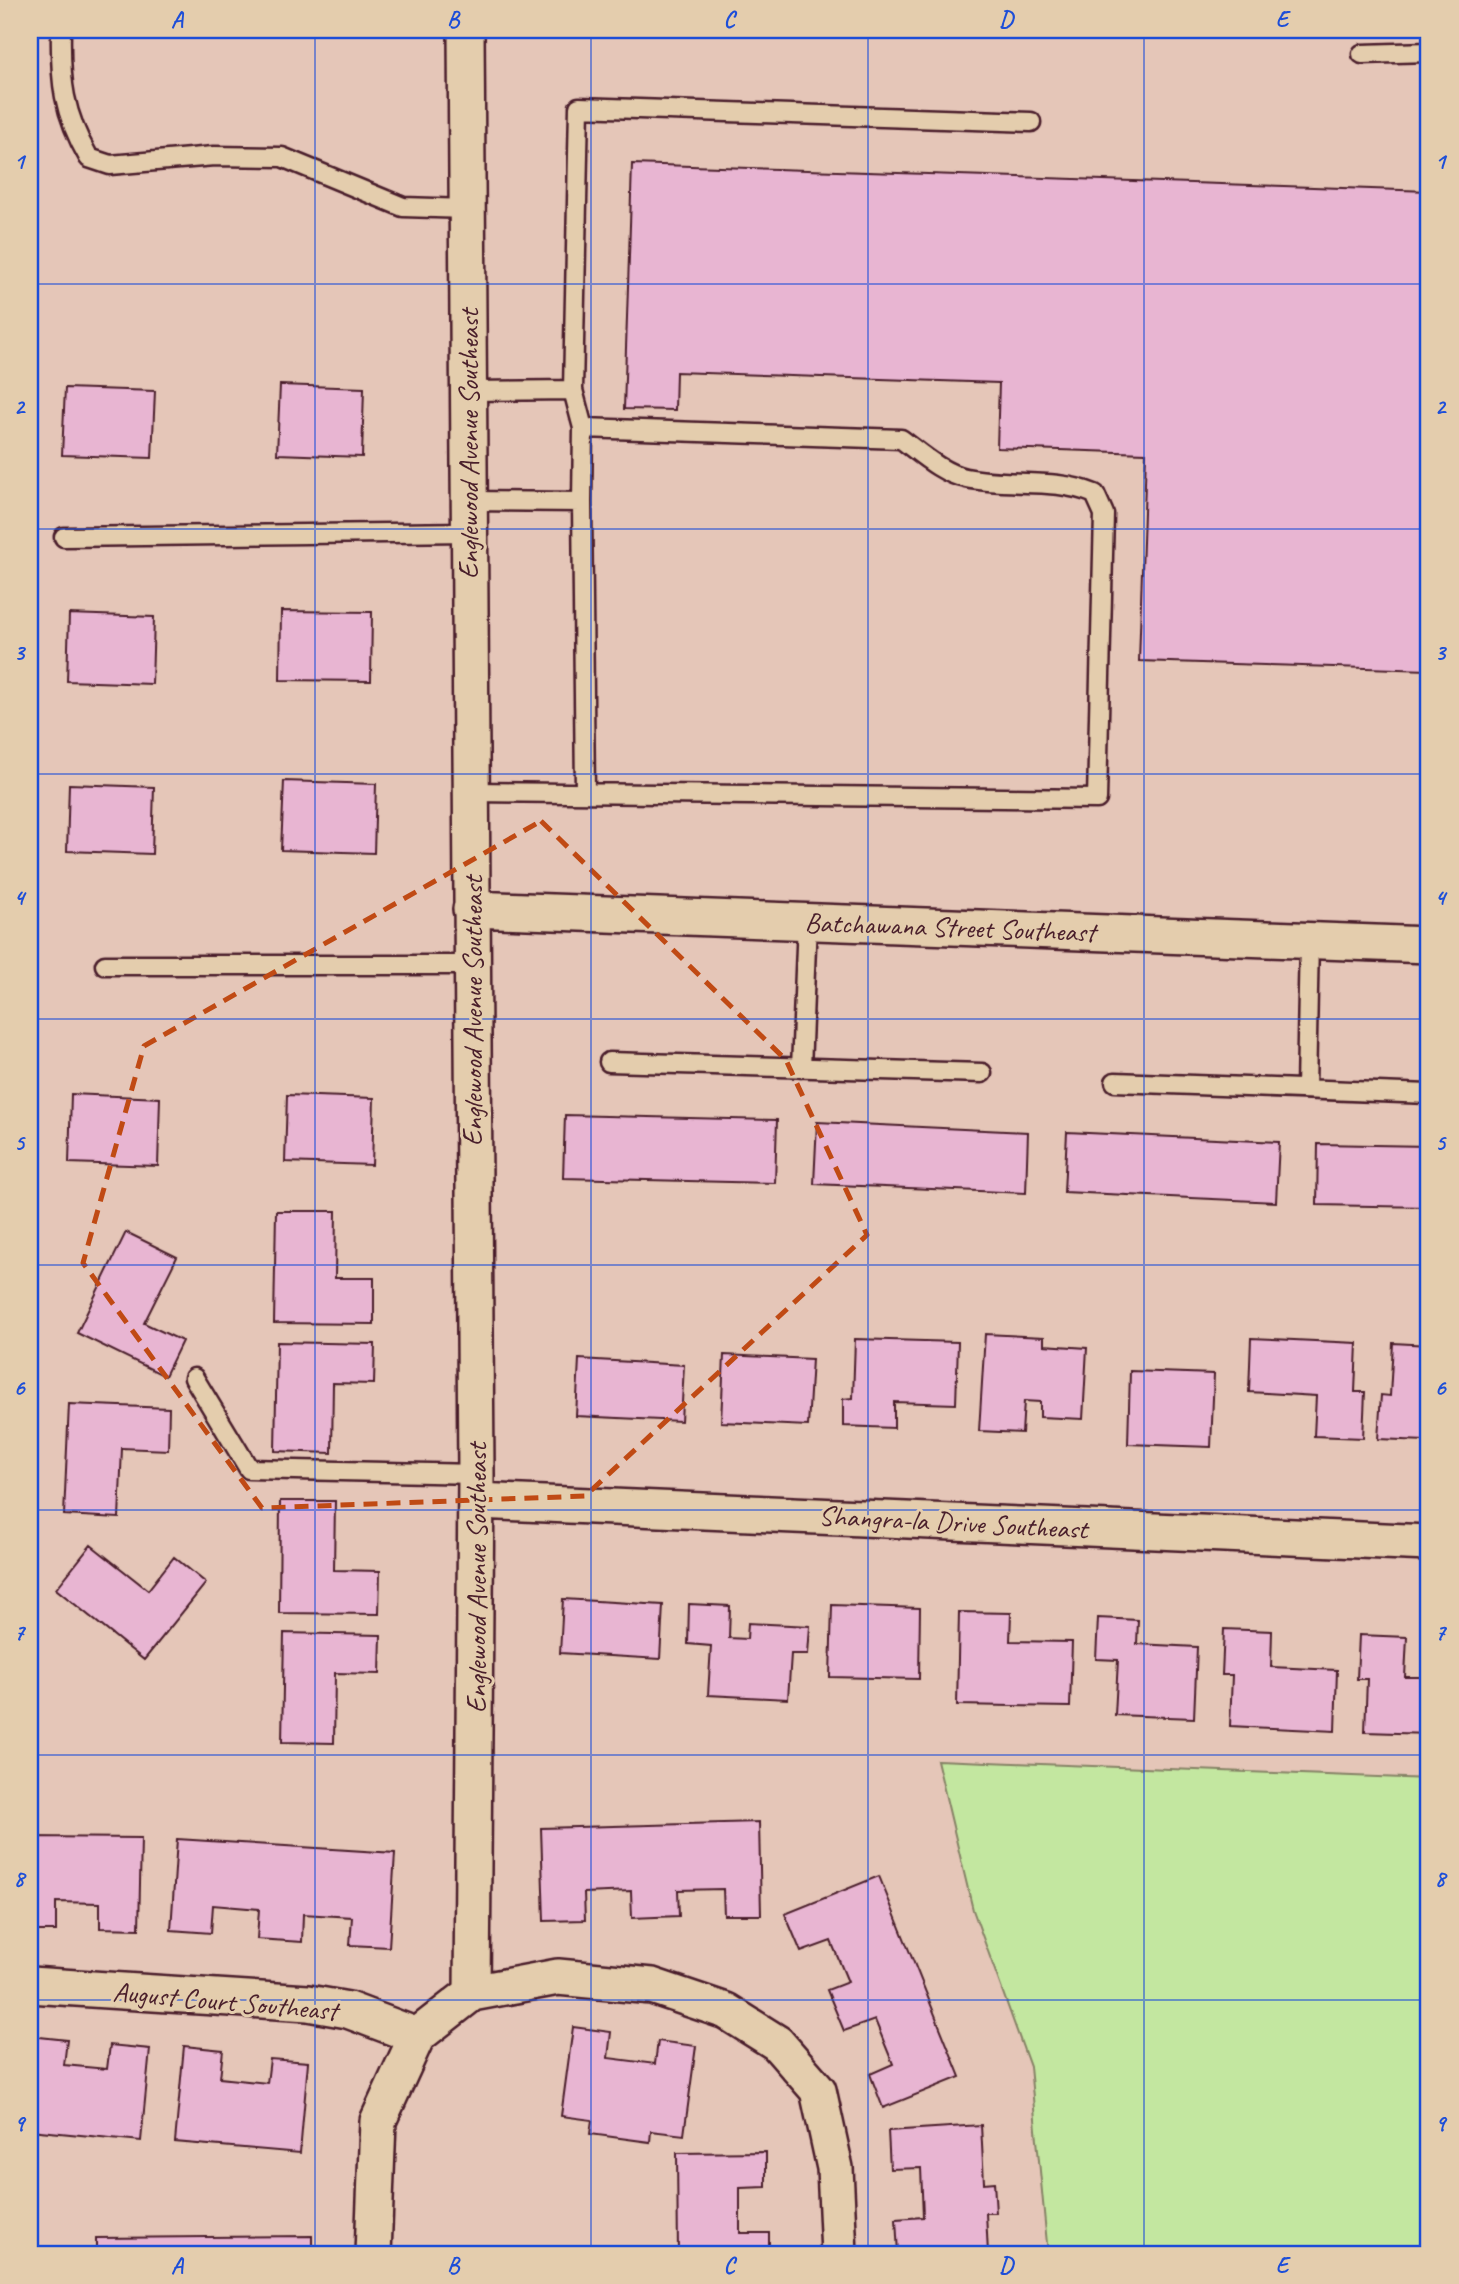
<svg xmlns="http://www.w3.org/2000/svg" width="1459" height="2284" viewBox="0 0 1459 2284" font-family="Caveat,sans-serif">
<rect width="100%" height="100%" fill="#e5c6b8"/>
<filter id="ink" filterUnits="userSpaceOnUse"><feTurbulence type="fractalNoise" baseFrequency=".0143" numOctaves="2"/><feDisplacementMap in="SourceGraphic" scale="14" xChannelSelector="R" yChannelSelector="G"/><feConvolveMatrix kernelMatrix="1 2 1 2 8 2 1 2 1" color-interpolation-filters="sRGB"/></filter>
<g filter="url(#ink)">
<path fill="#c3e7a0" stroke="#868366" stroke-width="2" d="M937,1760L1429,1779V2254H1048L1030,2067L973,1910Z"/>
<path fill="#e8b5d2" stroke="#4a1f2b" stroke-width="2" d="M632,164L1429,191V670L1139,661L1146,453L997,448L999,383L676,372L675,410L624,409Z
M280,385L364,388L362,457L277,454Z
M65,388L155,391L152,458L62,455Z
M281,611L372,612L371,681L280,680Z
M69,614L154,617L152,684L67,681Z
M284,781L376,784L374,853L281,850Z
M69,784L154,787L152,854L67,851Z
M71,1094L160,1098L158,1166L69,1163Z
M287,1095L374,1098L372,1165L285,1162Z
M565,1115L777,1120L775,1183L563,1178Z
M817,1122L1028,1132L1026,1193L814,1184Z
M1067,1132L1279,1142L1276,1202L1064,1192Z
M1318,1144L1429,1146V1207L1317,1205Z
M276,1211H336L335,1278H374V1324L274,1323Z
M126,1232L177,1257L144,1323L182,1341L165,1376L77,1333Z
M985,1334L1044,1337V1345L1087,1348L1083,1419L1040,1417V1402L1024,1401L1022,1433L979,1431Z
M1251,1338L1357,1343L1355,1392H1365L1363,1438L1314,1436L1316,1396L1249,1392Z
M855,1339L958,1342L956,1404L894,1402V1428L843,1426V1399L853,1398Z
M277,1342L375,1344L374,1384L333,1383L332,1453L275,1451Z
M1393,1343L1429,1345L1426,1441L1378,1439L1381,1395L1390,1396Z
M724,1355L812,1359L808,1426L721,1422Z
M579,1359L684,1365L681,1421L576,1416Z
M1130,1371L1214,1374L1211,1447L1128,1444Z
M69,1404L169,1408L168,1450L122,1448L119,1518L64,1515Z
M280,1501H335L334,1570L380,1571L379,1614L279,1613Z
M91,1545L148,1590L174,1557L206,1583L144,1660L56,1589Z
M563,1599L663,1605L660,1659L560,1653Z
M689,1604L730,1606L729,1638L747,1639L748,1623L810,1626L808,1654H791L788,1699L708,1695L711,1646L688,1644Z
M832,1605L920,1608L919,1679L830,1677Z
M959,1612L1011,1613L1010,1641L1072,1642L1070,1707L957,1705Z
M1098,1618L1138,1620L1137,1644L1197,1647L1194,1718L1115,1715L1118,1660L1096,1659Z
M1224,1629L1272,1631L1271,1667L1337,1670L1335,1731L1230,1726L1232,1675H1222Z
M284,1633L381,1635L380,1674L335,1673L334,1743L282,1742Z
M1359,1635L1407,1637L1405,1677H1429V1734L1365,1732L1367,1679H1357Z
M759,1822L761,1915H724L723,1889L678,1890L679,1916L632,1918L631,1891L584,1893L585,1920L544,1921L541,1828Z
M30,1837L141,1838L139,1929L100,1928V1903L56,1902V1931H30Z
M177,1839L395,1853L389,1947L350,1945L352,1917L303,1914L302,1942L257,1939L259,1909L213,1905L211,1933L171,1930Z
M879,1876L960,2077L883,2108L870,2074L893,2064L875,2020L844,2031L827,1990L848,1982L831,1941L801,1952L785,1914Z
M573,2027L611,2032L608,2058L655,2064L658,2041L696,2046L684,2135L651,2131L650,2142L590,2134L592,2120L561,2116Z
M30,2036L67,2040L64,2065L107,2069L110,2045L150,2049L141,2141L30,2130Z
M184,2046L223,2050L220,2078L267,2083L270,2059L308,2062L300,2153L175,2142Z
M981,2125L984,2183L994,2182L996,2213H986L988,2254H898L896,2219L923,2217L921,2168L890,2169L888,2131Z
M766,2152V2187L740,2188V2233H769V2254H678L677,2153Z
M312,2236V2254H96V2238Z"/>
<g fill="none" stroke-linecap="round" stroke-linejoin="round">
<defs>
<path id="service" d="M61,30C60,81 63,113 89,158L110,165L214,156L282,157L403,207L467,209
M1362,54L1429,52
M468,391L573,390
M469,501L582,502L585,793
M582,502L583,428
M64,537L469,532
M471,792L1097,799L1104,514L1095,494C1054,477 1009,487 966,478C943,474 920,453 901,439L583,428L573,390L579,107L1031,122
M105,965H472
M609,1062L982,1073
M801,1068L807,922
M1115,1082L1429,1094
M1306,1089L1309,940
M194,1378L249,1469L476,1474"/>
<path id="minor" d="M466,30L476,1474L472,1993
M471,909L1429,945
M476,1501L1429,1543
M30,1985L308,2003L348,2010L417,2036
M373,2254L378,2121L417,2036L472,1993L558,1977L652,1986L726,2011L777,2043L818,2090L835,2168L839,2254"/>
</defs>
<use href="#service" stroke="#4a1f2b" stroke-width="23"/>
<use href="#minor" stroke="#4a1f2b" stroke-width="40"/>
<use href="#service" stroke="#e4cdad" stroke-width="18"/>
<use href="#minor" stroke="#e4cdad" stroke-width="35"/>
</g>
</g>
<path fill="none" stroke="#c04a14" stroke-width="5" stroke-dasharray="14 9" stroke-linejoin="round" d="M541,821L786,1060L867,1235L585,1496L262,1508L83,1263L144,1046Z"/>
<path fill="none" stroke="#1d4ed8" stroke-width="2" stroke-opacity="0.55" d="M315,30V2254M591,30V2254M868,30V2254M1144,30V2254M30,284H1429M30,529H1429M30,774H1429M30,1019H1429M30,1265H1429M30,1510H1429M30,1755H1429M30,2000H1429"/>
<g text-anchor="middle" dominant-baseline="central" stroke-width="6" stroke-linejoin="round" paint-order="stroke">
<g font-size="28" fill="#4a1f2b" stroke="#e4cdad">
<text transform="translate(468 444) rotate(-90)">Englewood Avenue Southeast</text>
<text transform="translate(950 927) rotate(2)">Batchawana Street Southeast</text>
<text transform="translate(472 1011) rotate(-90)">Englewood Avenue Southeast</text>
<text transform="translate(953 1522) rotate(3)">Shangra-la Drive Southeast</text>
<text transform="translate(476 1578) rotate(-90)">Englewood Avenue Southeast</text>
<text transform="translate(225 2001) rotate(5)">August Court Southeast</text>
</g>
</g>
<rect width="1459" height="2284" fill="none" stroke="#e4cdad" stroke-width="77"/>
<rect x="38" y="38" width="1382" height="2208" fill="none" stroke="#1d4ed8" stroke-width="2.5"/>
<g font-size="23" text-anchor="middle" font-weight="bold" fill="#1d4ed8">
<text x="177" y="27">A</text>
<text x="453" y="27">B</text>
<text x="729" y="27">C</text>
<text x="1006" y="27">D</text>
<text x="1282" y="27">E</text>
<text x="19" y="169">1</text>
<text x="1440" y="169">1</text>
<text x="19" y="414">2</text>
<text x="1440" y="414">2</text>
<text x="19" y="660">3</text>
<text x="1440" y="660">3</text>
<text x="19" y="905">4</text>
<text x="1440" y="905">4</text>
<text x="19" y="1150">5</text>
<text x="1440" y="1150">5</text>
<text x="19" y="1395">6</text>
<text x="1440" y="1395">6</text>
<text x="19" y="1640">7</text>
<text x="1440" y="1640">7</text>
<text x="19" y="1886">8</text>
<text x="1440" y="1886">8</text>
<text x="19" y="2131">9</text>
<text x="1440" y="2131">9</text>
<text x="177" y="2273">A</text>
<text x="453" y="2273">B</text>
<text x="729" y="2273">C</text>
<text x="1006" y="2273">D</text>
<text x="1282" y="2273">E</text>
</g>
</svg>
